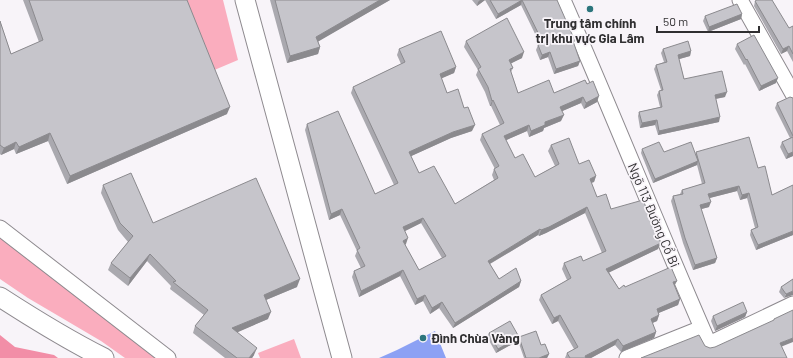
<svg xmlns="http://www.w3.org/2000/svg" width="793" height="358" viewBox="0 0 793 358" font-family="Barlow,sans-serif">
<rect width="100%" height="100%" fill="#f8f4f9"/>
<path fill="#faadbe" d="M186,0H223L238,60L212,71Z
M0,237L156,358H125L101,341L28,298L0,279Z
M294,339L301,358H260L258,353Z"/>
<path fill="#f28ea7" d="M0,335L15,347L54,355L58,358H0Z"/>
<path fill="#8ca1f4" d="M435,331L446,358H379L397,350Z"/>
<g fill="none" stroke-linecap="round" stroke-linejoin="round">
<defs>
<path id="minor" d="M563,0C613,114 659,230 709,344L793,304
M740,0L793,94
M0,228L168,358
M627,358L702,328"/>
<path id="major" d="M245,0L342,358
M0,297C34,319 68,340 104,358"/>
</defs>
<use href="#minor" stroke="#8e8a8f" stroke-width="17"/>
<use href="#major" stroke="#8e8a8f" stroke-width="21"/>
<use href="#minor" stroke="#fff" stroke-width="15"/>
<use href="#major" stroke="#fff" stroke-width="19"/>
</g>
<path fill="#aaa9af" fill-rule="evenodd" d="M23,0H187L227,114L67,184L48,141L16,154L14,149L1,155L0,154V21L11,54L39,42Z
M270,0H390L318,41L320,47L318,54L287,63Z
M472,0H557L580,61L578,66L554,74L548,57L540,60L536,50L538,45L540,44L521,5L496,19L485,0L477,6Z
M755,1L789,28L793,26V62L787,51L781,54L754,6Z
M742,14L741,19L708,32L703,21L705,16Z
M466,41L522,58L511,63L513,68L511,72L518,93H554L585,80L597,102L584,109L581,103L562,111L561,121L544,128L543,131L529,137L527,131L506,140L515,158L535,177L555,166L548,151L551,145L596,176L594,182L591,183L597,197L658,249L609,272L619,289L625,287L677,281L674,286L680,299L678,305L658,313L659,315L657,321L652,323L656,332L654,338L621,352L615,345L591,358H565L567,353L574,349L558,321L552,324L539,300L541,295L567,280L562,269L564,263L583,261L602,253L585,213L546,233L539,236L538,235L490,264L499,279L521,281L519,287L453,328L439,308L430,314L423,301L415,305L400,276L359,297L352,277L354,271L361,268L355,256L357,251L340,215L329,220L305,130L307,124L375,194L394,185L351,93L353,87L401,64L397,55L399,49L456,67L454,73L441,78L447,93L472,131L451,138L411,156L419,173L455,204L494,180L492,175L494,169H495L480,140L482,134L500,125L491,106H490L485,92L476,75L478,70L464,47ZM421,223L442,258L419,270L405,245L406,244L405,231Z
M737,44L776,83L759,91L745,64L744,65L735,49Z
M663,49L691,51L690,56L679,59L684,79L725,97L716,99L719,122L658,135L655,125L640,128L638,116L639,112L660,107L657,95L659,91L661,90L654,69L656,65L664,62L661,53Z
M793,98V156L786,159L780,147L782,142L790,138L775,108L777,103Z
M642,149L664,152L696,154V152L758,168L772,195L793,185V235L756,250L750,235L751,230L755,228L747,198L740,200L737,191L709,198V207L701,209L717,258L715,263L693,270L683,243L671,201L673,196L680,194L682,190L702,184L697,165L653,183L641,153Z
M103,185L153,223L297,287L266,300L268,319L237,332L254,355L252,358H225L193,333L195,326L204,315L170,289L171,286L147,261L128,286L108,270L111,263L128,242L118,230L101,193Z
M793,279L784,298L779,292L781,287Z
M747,312L745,317L715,331L711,321L713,316Z
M489,333L519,337L518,341L496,353L487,337Z
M519,337L541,345L549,354L547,358H524L518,341Z"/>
<path fill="#8b8a8e" d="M380,0H390L314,44L316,37Z
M480,0H485L477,6L478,2Z
M522,0L521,5L496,19L498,14Z
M742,14L741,19L708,32L709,27Z
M789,46L787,51L781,54L783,49Z
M320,47L318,54L287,63L290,56Z
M691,51L690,56L676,60L678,55Z
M524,52L522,58L506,66L509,60Z
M550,52L548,57L540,60L542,55Z
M580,61L578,66L554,74L556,69Z
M456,67L454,73L438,80L440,74Z
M778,78L776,83L759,91L761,86Z
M727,92L725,97L714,99L715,95Z
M599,96L597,102L584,109L586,103Z
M583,97L581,103L558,113L560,107Z
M493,100L491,106H490L492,101Z
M230,107L227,114L67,184L70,176Z
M564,115L561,121L544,128L543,131L529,137L531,131L545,122Z
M720,117L719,122L658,135L659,131Z
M657,120L655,125L640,128L642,123Z
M475,125L472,131L451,138L407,158L409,152L453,132Z
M529,125L527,131L502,142L504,136Z
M50,133L48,141L16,154L19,147Z
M16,142L14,149L1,155L4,148Z
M793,152V156L786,159L788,154Z
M698,161L697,165L653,183L655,179Z
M596,176L594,182L587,184L590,179Z
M739,186L737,191L706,199L708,194Z
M749,193L747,198L740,200L742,195Z
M711,202L709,207L698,210L700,205Z
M587,207L585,213L546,233L539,236L541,230Z
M342,209L340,215L329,220L331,214Z
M423,218L421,223L401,233L403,227Z
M540,229L538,235L486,266L488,261Z
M793,231V235L756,250L758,245Z
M408,238L406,244L401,247L403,241Z
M661,243L658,249L604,275L606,269Z
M150,254L147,261L128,286L130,278Z
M717,258L715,263L693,270L695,265Z
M403,270L400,276L359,297L361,291Z
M300,279L297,287L261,302L264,295Z
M521,281L519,287L453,328L455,323Z
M677,281L674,286L673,282Z
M793,291V295L784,298L786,294Z
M425,295L423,301L415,305L417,299Z
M680,299L678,305L654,315L657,309Z
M442,302L439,308L430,314L432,308Z
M271,312L268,319L229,336L232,328Z
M747,312L745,317L715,331L717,326Z
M560,315L558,321L552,324L554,318Z
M659,315L657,321L648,325L651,319Z
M656,332L654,338L621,352L623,346Z
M519,337L518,341L496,353L498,349Z
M793,338V342L778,348L780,343Z
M618,339L615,345L591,358H585V356Z
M257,348L254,355L252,358H249Z
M549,354L547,358H539Z"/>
<path fill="#c6c5cb" stroke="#8b8a8e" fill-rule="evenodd" d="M29,0H187L230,107L70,176L50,133L19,147L16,142L4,148L0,145V21L11,54L43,40Z
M275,0H380L316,37L320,47L290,56Z
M490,0H557L575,41H573L580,61L556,69L550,52L542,55L538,45L543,43L522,0L498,14Z
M757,0H772L789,28L793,26V54L789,46L783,49L755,1Z
M737,4L742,14L709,27L705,16Z
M507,18L524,52L509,60L513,68L510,69L518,93L549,80L554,93L585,80L587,84L593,81L599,96L586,103L583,97L560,107L564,115L545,122V125L531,131L529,125L504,136L515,158L523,154L535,177L559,164L551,145L569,138L579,164L589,160L596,176L590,179L597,197L606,194L611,209L643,200L661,243L606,269L619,289L624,285L625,287L671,267L677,281L673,282L680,299L657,309L659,315L651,319L656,332L623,346L618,339L585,356L586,358H570L567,353L578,347L560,315L554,318L541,295L571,278L564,263L581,256L583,261L606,251L587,207L549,227L541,230L540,229L488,261L499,279L516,268L521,281L455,323L442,302L432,308L425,295L417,299L403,270L361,291L354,271L365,266L357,250L360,248L342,209L331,214L307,124L338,111L375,194L398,183L353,87L405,62L399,49L441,31L456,67L440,74L447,93L458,89L464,108L468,107L475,125L453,132L409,152L419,173L434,166L455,204L498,178L494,169L499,166L482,134L504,123L493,100L492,101L488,87L478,69L481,67L466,41ZM423,218L446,256L419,270L403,241L408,238L403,227Z
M754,35L778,78L761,86L747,59L746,60L737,44Z
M688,41L691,51L678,55L684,79L722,71L727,92L715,95L720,117L659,131L657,120L642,123L639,112L662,107L659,91L663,90L656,65L667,62L663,49Z
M790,97L793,98V136L777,103Z
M749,137L758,168L765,166L772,195L793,185V231L758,245L751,230L758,227L749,193L742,195L739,186L708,194L711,202L700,205L717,258L695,265L685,238L673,196L683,194L682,190L705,183L696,152Z
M793,137V152L788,154L782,142Z
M659,142L664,152L691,142L698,161L655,179L642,149Z
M131,173L153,223L256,178L300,279L264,295L271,312L232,328L257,348L249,358H237L195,326L208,310L173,282L176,281L150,254L130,278L111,263L133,236L120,223L103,185Z
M793,279V291L786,294L781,287Z
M743,302L747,312L717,326L713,316Z
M793,310V338L780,343L787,358H641L699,335L705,346L710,348L715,347L774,320V319Z
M510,321L519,337L498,349L489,333Z
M536,331L541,345L545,344L549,354L539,358H526L519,337Z"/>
<g fill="#2c757c" stroke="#f8f4f9" stroke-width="1.5">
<circle cx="590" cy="9" r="4"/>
<circle cx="423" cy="338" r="4"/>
</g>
<g text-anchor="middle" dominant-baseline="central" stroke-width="3.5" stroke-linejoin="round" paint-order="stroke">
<g font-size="13" font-weight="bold" fill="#302f31" stroke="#f8f4f9">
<text x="590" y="23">Trung tâm chính<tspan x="590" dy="15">trị khu vực Gia Lâm</tspan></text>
<text x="431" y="338" text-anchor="start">Đình Chùa Vàng</text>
</g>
<g font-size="13" fill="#302f31" stroke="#f8f4f9">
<text transform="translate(654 215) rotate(67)">Ngõ 113 Đường Cổ Bi</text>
</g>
</g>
<path d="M657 26v6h102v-6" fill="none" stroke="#302f31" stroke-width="2"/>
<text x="663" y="26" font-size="12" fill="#302f31" stroke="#f8f4f9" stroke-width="3" paint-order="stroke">50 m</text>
</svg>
